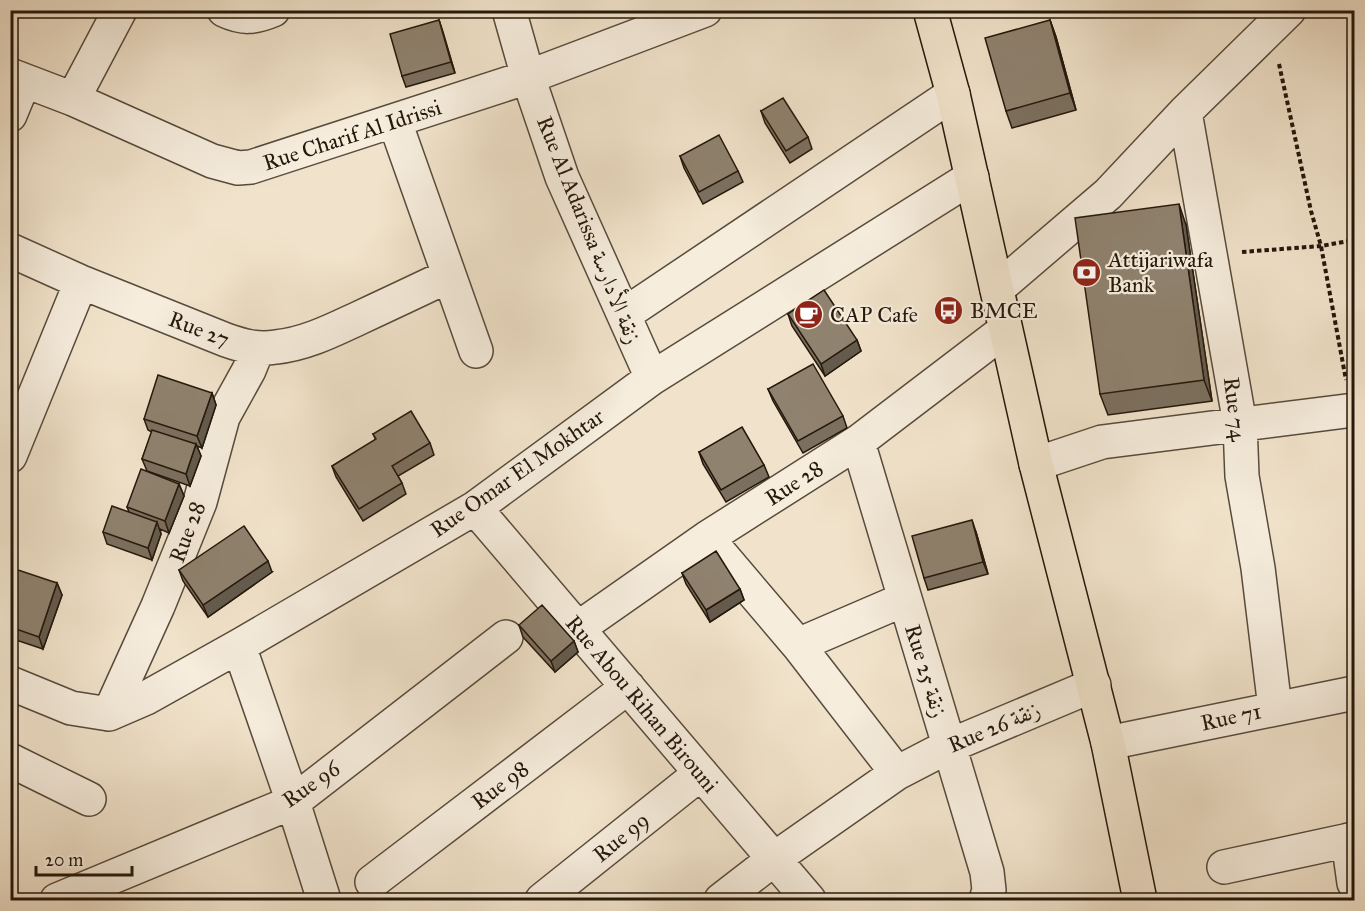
<svg xmlns="http://www.w3.org/2000/svg" width="1365" height="911" viewBox="0 0 1365 911" font-family="'IM FELL Great Primer',Amiri,serif">
<rect width="100%" height="100%" fill="#f1e3cb"/>
<filter id="stains"><feTurbulence type="fractalNoise" baseFrequency=".00333" numOctaves="4"/><feColorMatrix values="0 0 0 0 .2 0 0 0 0 .09 0 0 0 0 .02 0 0 0 .5 -.17"/></filter>
<radialGradient id="worn" r=".72"><stop offset=".6" stop-color="#630" stop-opacity="0"/><stop offset="1" stop-color="#630" stop-opacity=".3"/></radialGradient>
<g fill="none" stroke-linecap="round" stroke-linejoin="round">
<defs>
<path id="minor" d="M224,10C243,19 254,18 273,10
M509,10L528,77L562,177L652,378
M10,75L73,99L212,161L238,168L251,167L528,77L705,10
M73,99L120,10
M1185,112L1240,424L1242,476L1258,568L1275,708
M10,115L24,81
M395,122L476,351
M10,250L81,282L226,340C243,346 258,350 276,347C306,344 333,330 359,318C389,304 419,290 448,276
M997,289L1108,194L1185,112L1289,10
M625,314L953,94
M858,442L987,872L989,890L986,900
M10,456L81,282
M1036,464L1102,442L1354,410
M475,508L809,900
M707,538L798,645L897,773
M577,629L707,538L858,442L1005,330
M798,645L905,599
M239,646L293,802L324,900
M10,683L71,708L109,714L146,698L239,646L475,508L652,378L972,177
M109,714L158,606L200,502L223,417L249,370L258,348
M1108,743L1354,693
M10,760L89,799
M1348,840L1354,883
M1224,867L1354,839
M372,882L628,687
M57,900L293,802L506,637
M542,900L701,773
M721,900L774,859L897,773L949,746L1094,685"/>
<path id="major" d="M930,10L953,94L1036,464L1108,743L1140,900"/>
</defs>
<use href="#minor" stroke="#574b3c" stroke-width="36"/>
<use href="#major" stroke="#24180c" stroke-width="36"/>
<path stroke="#24180c" stroke-width="4" stroke-dasharray="4.5 3" stroke-linecap="butt" d="M1279,64L1311,211L1321,246L1346,380
M1242,252L1321,246L1354,240"/>
<use href="#minor" stroke="#f6eddd" stroke-width="33"/>
<use href="#major" stroke="#f1e3cb" stroke-width="33"/>
</g>
<path fill="#7b705f" stroke="#24180c" stroke-width="1.5" d="M439,20L455,73L406,87L402,76Z
M1050,20L1056,37L1076,110L1012,128L1006,111Z
M761,111L808,137L812,149L790,163L765,123Z
M680,156L738,171L743,182L703,204L684,168Z
M1186,225L1212,401L1108,415L1100,394Z
M788,314L857,340L861,351L825,376L792,326Z
M768,389L843,416L847,428L803,453L773,401Z
M212,393L216,405L202,448L197,446L201,456L190,486L147,471L142,459L152,432L148,430L144,419Z
M373,434L430,443L434,455L398,476L402,483L406,494L363,521L336,477L332,466L376,440Z
M699,452L764,465L769,477L726,502L703,464Z
M179,484L184,496L169,533L160,529L161,534L152,560L107,544L103,532L129,512L127,507Z
M976,532L988,574L928,590L924,578Z
M179,570L272,572L208,617L183,581Z
M10,573L57,583L62,595L43,649L10,638Z
M682,573L740,589L744,600L710,622L686,584Z
M519,625L574,641L578,652L555,672L523,637Z"/>
<path fill="#645b4e" stroke="#24180c" stroke-width="1.5" d="M439,20L443,32L455,73L451,62Z
M1050,20L1056,37L1076,110L1070,93Z
M1179,204L1186,225L1212,401L1204,380Z
M857,340L861,351L825,376L821,364Z
M212,393L216,405L202,448L197,436Z
M196,444L201,456L190,486L186,474Z
M179,484L184,496L169,533L165,521Z
M972,520L976,532L988,574L983,562Z
M157,522L161,534L152,560L148,548Z
M268,561L272,572L208,617L203,605Z
M57,583L62,595L43,649L39,637Z
M740,589L744,600L710,622L706,610Z
M574,641L578,652L555,672L551,661Z"/>
<path fill="#8f826f" stroke="#24180c" stroke-width="1.5" d="M439,20L451,62L402,76L390,34Z
M1050,20L1070,93L1006,111L985,38Z
M783,98L808,137L786,151L761,111Z
M719,135L738,171L699,192L680,156Z
M1179,204L1204,380L1100,394L1075,218Z
M824,290L857,340L821,364L788,314Z
M813,364L843,416L798,441L768,389Z
M158,375L212,393L197,436L144,419Z
M411,411L430,443L392,466L402,483L359,509L332,466L376,439L373,434Z
M742,427L764,465L721,490L699,452Z
M152,430L196,444L186,474L142,459Z
M141,469L179,484L165,521L127,507Z
M112,506L157,522L148,548L103,532Z
M972,520L983,562L924,578L912,536Z
M244,526L268,561L203,605L179,570Z
M716,551L740,589L706,610L682,573Z
M12,568L57,583L39,637L10,627V573Z
M542,605L574,641L551,661L519,625Z"/>
<defs>
<symbol id="bank-disc" viewBox="-11 -11 22 22"><circle r="9.5" fill="#8f2418" stroke="#f6eddd"/><path d="M-6-4H6V4H-6ZM0-2.3a2.3 2.3 0 1 0 0 4.6a2.3 2.3 0 1 0 0-4.6Z" fill="#fff"/></symbol>
<symbol id="bus-disc" viewBox="-11 -11 22 22"><circle r="9.5" fill="#8f2418" stroke="#f6eddd"/><path d="M-5-6H5V4H4V6H2V4H-2V6H-4V4H-5ZM-3.5-4V0h7V-4ZM-3.5 1.2v1.5H-2V1.2ZM2 1.2v1.5H3.5V1.2Z" fill="#fff"/></symbol>
<symbol id="cafe-disc" viewBox="-11 -11 22 22"><circle r="9.5" fill="#8f2418" stroke="#f6eddd"/><path d="M-5.5-4.5H6V0H3Q3 3.5 0 3.5H-2.5Q-5.5 3.5-5.5 0ZM3-3.2v2h1.7v-2ZM-6 4.5H4V6H-6Z" fill="#fff"/></symbol>
</defs>
<g fill-rule="evenodd">
<use href="#bank-disc" x="1070" y="256" width="33" height="33"/>
<use href="#bus-disc" x="932" y="294" width="33" height="33"/>
<use href="#cafe-disc" x="792" y="298" width="33" height="33"/>
</g>
<g text-anchor="middle" dominant-baseline="central" stroke-width="4.5" stroke-linejoin="round" paint-order="stroke">
<g font-size="22" fill="#24180c" stroke="#f6eddd">
<text transform="translate(352 135) rotate(-18)">Rue Charif Al Idrissi</text>
<text transform="translate(589 230) rotate(68)">Rue Al Adarissa زنقة الأدارسة</text>
<text transform="translate(199 329) rotate(21)">Rue 27</text>
<text transform="translate(1235 409) rotate(83)">Rue 74</text>
<text transform="translate(517 473) rotate(-35)">Rue Omar El Mokhtar</text>
<text transform="translate(794 483) rotate(-33)">Rue 28</text>
<text transform="translate(187 532) rotate(-69)">Rue 28</text>
<text transform="translate(926 671) rotate(73)">Rue 25 زنقة</text>
<text transform="translate(642 704) rotate(50)">Rue Abou Rihan Birouni</text>
<text transform="translate(1231 717) rotate(-12)">Rue 71</text>
<text transform="translate(994 727) rotate(-23)">Rue 26 زنقة</text>
<text transform="translate(311 784) rotate(-35)">Rue 96</text>
<text transform="translate(500 785) rotate(-37)">Rue 98</text>
<text transform="translate(621 837) rotate(-39)">Rue 99</text>
</g>
<g font-size="22" fill="#24180c" stroke="#f6eddd" text-anchor="start">
<text x="1108" y="259">Attijariwafa<tspan x="1108" dy="25">Bank</tspan></text>
<text x="970" y="310">BMCE</text>
<text x="830" y="314">CAP Cafe</text>
</g>
</g>
<rect width="1365" height="911" fill="none" stroke="#f1e3cb" stroke-width="36"/>
<rect x="12" y="12" width="1341" height="887" fill="none" stroke="#24180c" stroke-width="3"/>
<rect x="18" y="18" width="1329" height="875" fill="none" stroke="#24180c" stroke-width="1.5"/>
<path d="M36 866v9h96v-9" fill="none" stroke="#24180c" stroke-width="3"/>
<text x="45" y="866" font-size="18" fill="#24180c" stroke="#f6eddd" stroke-width="4.5" paint-order="stroke">20 m</text>
<rect width="100%" height="100%" filter="url(#stains)"/>
<rect width="100%" height="100%" fill="url(#worn)"/>
</svg>
